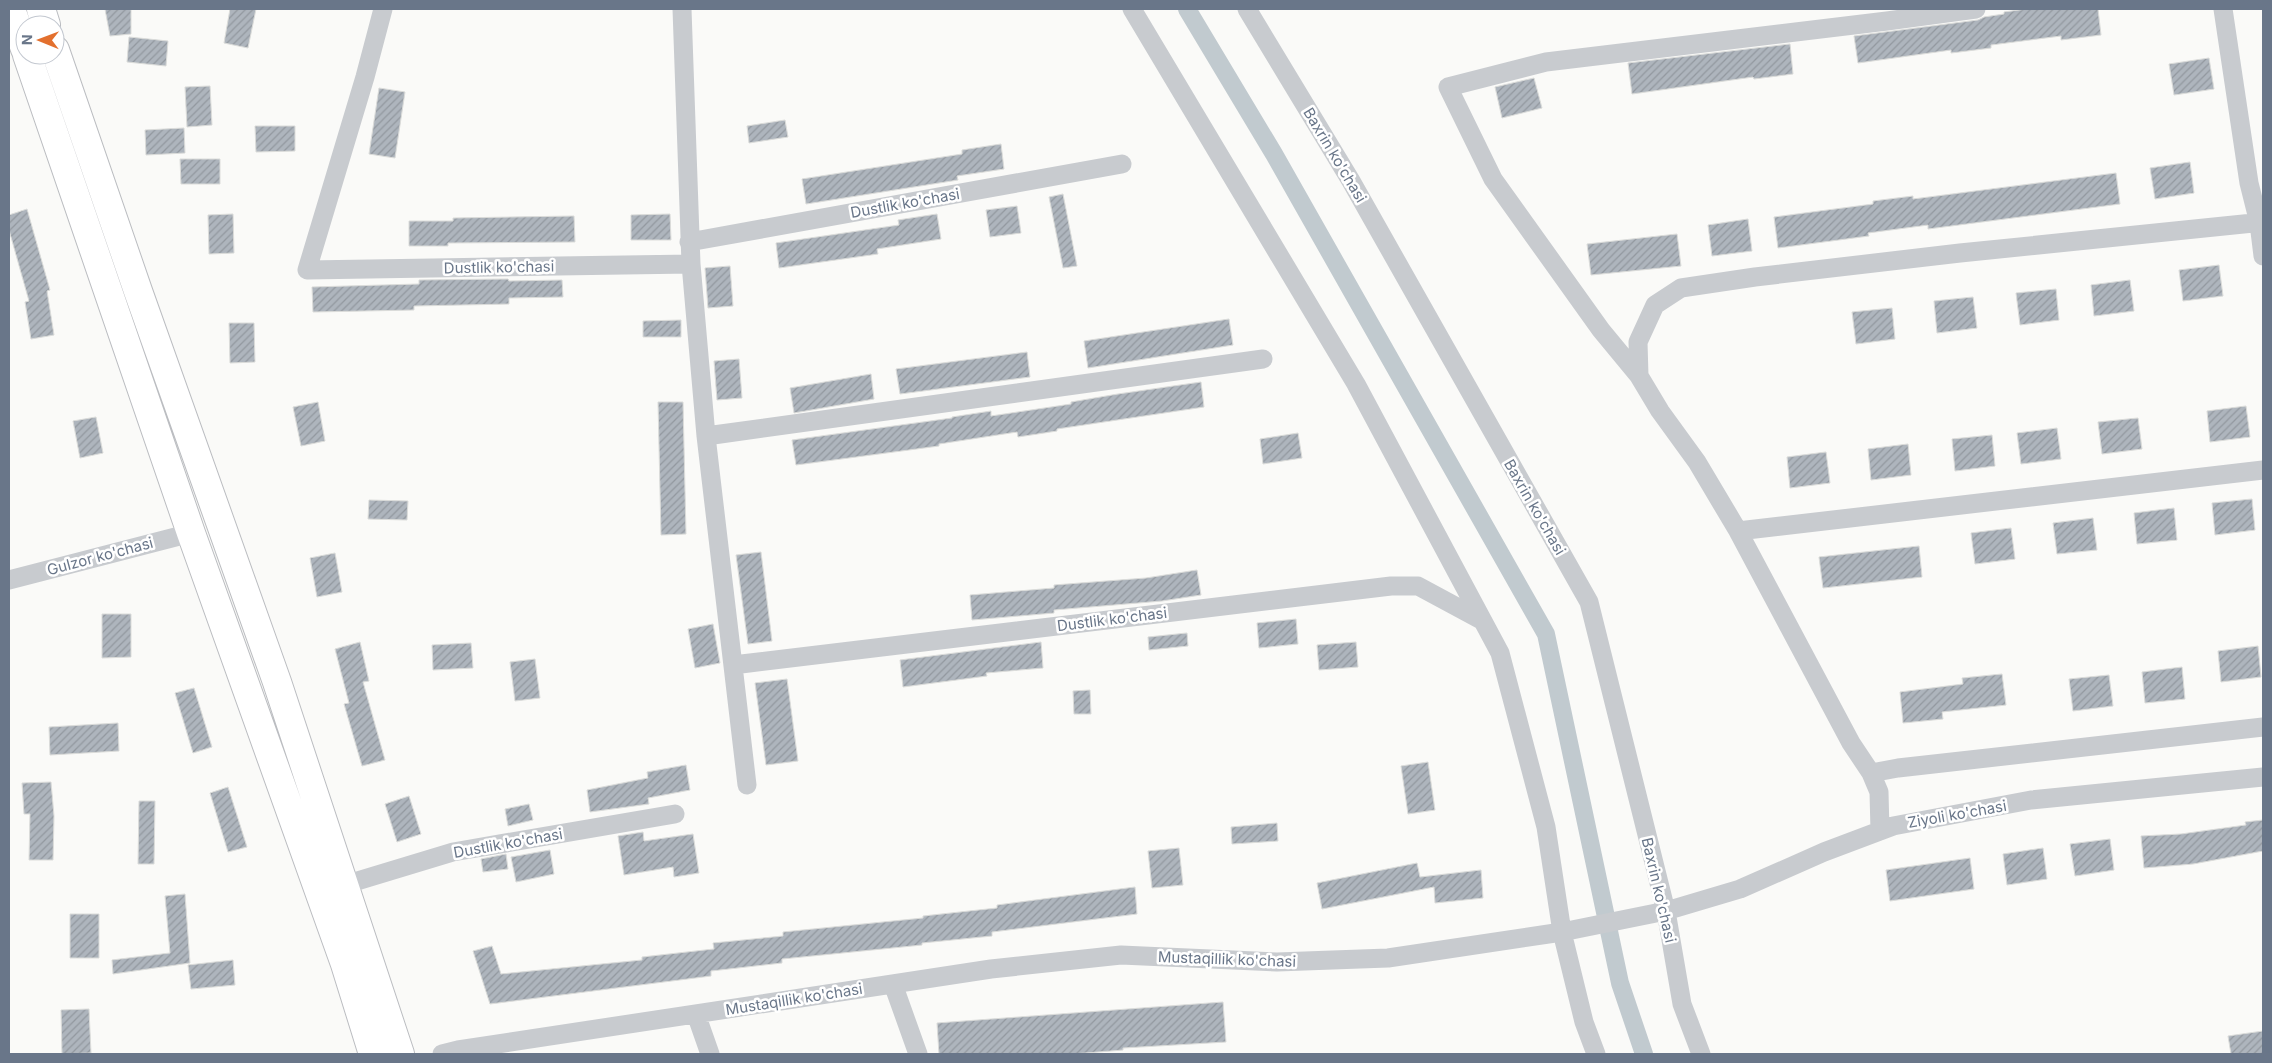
<svg xmlns="http://www.w3.org/2000/svg" width="2272" height="1063" viewBox="0 0 2272 1063" font-family="Inter,sans-serif">
<defs>
<pattern id="building-hatch" width="6" height="6" patternUnits="userSpaceOnUse" patternTransform="scale(1.25)"><rect width="6" height="6" fill="#aeb5bd"/><path d="M-1 1l2-2M0 6l6-6M5 7l2-2" fill="none" stroke="#92989f"/></pattern>
</defs>
<rect width="100%" height="100%" fill="#fafaf8"/>
<g fill="none" stroke-linecap="round" stroke-linejoin="round">
<path stroke="#c1cacf" stroke-width="18" d="M1187,9L1274,154L1546,634L1620,983L1644,1054"/>
</g>
<path fill="url(#building-hatch)" stroke="#dbdcda" d="M105,9H131V34L110,36Z
M230,9H256L248,48L224,43Z
M2027,9H2098L2101,35L2061,40V36L1991,45V48L1951,53V50L1858,63L1854,36L1978,20L1984,17L2004,14V12Z
M129,37L168,41L166,66L127,62Z
M1790,44L1793,74L1754,79L1753,77L1632,94L1628,63Z
M2209,58L2214,89L2174,95L2169,64Z
M1534,78L1542,108L1502,118L1495,87Z
M210,86L212,125L187,127L185,87Z
M379,88L405,92L395,158L369,154Z
M785,120L788,137L749,143L747,126Z
M255,126H295V151L256,152Z
M184,128L185,153L146,155L145,130Z
M1001,144L1004,169L957,176L958,180L806,204L802,179L962,154V150Z
M180,159H220V184H181Z
M2190,162L2194,193L2155,199L2150,168Z
M2116,173L2120,204L1928,229V225L1868,233L1869,236L1778,248L1774,217L1873,204V201L1913,196V199Z
M1063,194L1077,266L1063,268L1049,197Z
M1017,206L1021,233L990,237L986,210Z
M27,209L50,290L47,291L54,335L31,339L25,302L29,301L9,230V215Z
M233,214L234,253L209,254L208,215Z
M670,214L671,240H631V215Z
M937,214L941,239L877,249L878,254L779,268L776,243L899,225L898,220Z
M574,216L575,242L448,243V246H409V221H453V218Z
M1748,219L1752,251L1712,256L1708,225Z
M1677,234L1681,266L1591,275L1587,244Z
M2219,265L2223,296L2183,301L2179,270Z
M730,266L733,306L708,308L705,268Z
M508,279L509,281L562,280L563,297L509,298V304L414,306V310L313,312L312,287L419,284V280Z
M2130,280L2134,311L2094,316L2091,285Z
M2056,289L2059,320L2020,325L2016,293Z
M1973,297L1977,328L1937,333L1934,301Z
M1892,308L1895,339L1856,344L1852,312Z
M1229,319L1233,345L1088,368L1084,341Z
M681,320V337H643V321Z
M229,323H254L255,362L230,363Z
M1027,352L1030,377L900,394L896,369Z
M739,359L742,398L717,400L714,361Z
M871,374L874,399L794,413L790,388Z
M1201,382L1204,407L1057,429V431L1018,437L1017,432L939,444V446L796,465L792,440L952,418V417L991,411V416L1071,404V402L1118,394Z
M318,402L325,441L301,446L293,407Z
M658,402H683L686,534L661,535Z
M2246,406L2250,437L2210,442L2207,411Z
M96,417L103,453L80,458L73,421Z
M2138,418L2142,449L2102,454L2098,422Z
M2057,428L2061,459L2021,464L2017,433Z
M1298,433L1302,458L1263,464L1260,439Z
M1992,435L1995,466L1955,471L1952,439Z
M1908,444L1911,475L1871,480L1868,449Z
M1826,452L1830,483L1790,488L1787,457Z
M2252,499L2255,530L2215,535L2212,503Z
M369,500L408,501L407,520L368,519Z
M2174,508L2177,540L2137,544L2134,513Z
M2093,518L2097,550L2057,554L2053,523Z
M2011,528L2015,559L1975,564L1971,533Z
M1919,546L1922,577L1823,588L1819,557Z
M761,552L772,641L748,644L736,555Z
M335,553L342,592L317,597L310,558Z
M1197,570L1201,595L1162,601L1054,610V613L972,620L970,595L1054,588V585L1146,578Z
M102,614H131V657L102,658Z
M1296,619L1298,644L1259,648L1257,623Z
M713,624L720,663L695,668L688,629Z
M1187,633L1188,646L1149,650L1148,637Z
M360,642L369,681L363,682L385,760L362,766L344,704L349,703L335,649Z
M1041,642L1043,668L986,673L987,676L903,687L900,660Z
M1356,642L1358,667L1319,670L1317,645Z
M471,643L473,668L433,670L432,645Z
M2258,646L2261,677L2221,682L2218,651Z
M535,659L540,698L515,701L510,662Z
M2182,667L2185,699L2145,703L2142,672Z
M2002,674L2006,705L1942,712L1943,719L1903,723L1900,692L1963,684L1962,678Z
M2109,675L2113,706L2073,711L2069,679Z
M787,679L798,761L766,765L755,683Z
M194,688L212,747L193,753L175,693Z
M1090,690L1091,714H1074L1073,691Z
M118,723L119,751L50,755L49,727Z
M1428,762L1435,810L1408,814L1401,766Z
M686,765L690,790L648,798L649,804L590,812L587,790L648,778L647,772Z
M51,782L54,816L53,860H29L30,814H24L22,783Z
M228,787L247,847L228,852L210,793Z
M409,796L421,834L397,842L385,804Z
M139,801H155L154,864H138Z
M529,804L533,820L508,826L505,809Z
M2263,820V851L2193,864L2144,868L2141,836L2181,834L2246,825L2245,822Z
M1277,823L1278,841L1232,844L1231,827Z
M643,832L644,841L693,834L699,873L674,877L673,867L624,875L618,836Z
M2110,839L2114,870L2075,876L2070,844Z
M1179,848L1183,885L1152,888L1148,851Z
M2043,848L2047,879L2007,885L2003,854Z
M550,850L554,874L516,882L511,857Z
M506,854L508,869L483,872L481,859Z
M1970,858L1974,889L1890,901L1886,870Z
M1417,863L1420,877L1481,870L1483,898L1435,903L1434,887L1322,909L1317,883Z
M1135,887L1137,914L992,932V936L922,943V945L782,959V963L711,971V976L490,1004L473,951L492,946L501,974L642,960V957L714,949L713,943L783,936V932L923,918V916L997,908V905Z
M185,894L190,963L113,974L112,960L170,953L165,896Z
M70,914H99V958H70Z
M233,960L235,985L191,989L188,965Z
M1223,1002L1226,1042L1123,1048V1050L1073,1054H939L937,1023Z
M89,1009L91,1053L62,1054L61,1010Z
M2263,1031V1054H2231L2228,1036Z"/>
<g fill="none" stroke-linecap="round" stroke-linejoin="round">
<defs>
<path id="trunk" d="M11,9L25,49
M41,9L46,25
M55,50L138,291L277,682L400,1054
M27,55L191,533L345,964L373,1054"/>
</defs>
<use href="#trunk" stroke="#bbbdc1" stroke-width="30"/>
<path stroke="#c8cbcf" stroke-width="19" d="M383,9L365,77L307,270L691,264
M682,9L691,264L706,436L747,785
M1132,9L1356,384L1500,653L1546,827L1562,932L1584,1022L1596,1054
M1247,9L1351,181L1589,602L1666,911L1682,1004L1701,1054
M2223,9L2249,183L2259,223L2263,256
M689,242L1122,164
M1639,376L1638,342L1655,305L1681,288L1755,277L1960,253L2263,222
M706,436L1263,359
M1738,531L2263,470
M9,580L191,533
M733,665L1391,586H1418L1483,621
M1871,773L1898,768L2263,727
M1880,831L1879,792L1871,773L1851,743L1738,531L1697,462L1660,411L1639,376L1601,330L1493,179L1448,87L1546,62L1887,21L1976,9
M344,885L453,852L675,814
M893,984L918,1054
M696,1014L710,1054
M442,1054L458,1050L991,969L1121,955L1277,962L1388,958L1562,932L1666,911L1740,889L1824,852L1893,826L2031,800L2263,777"/>
<use href="#trunk" stroke="#fff" stroke-width="28"/>
</g>
<g text-anchor="middle" dominant-baseline="central" stroke-width="5" stroke-linejoin="round" paint-order="stroke">
<g font-size="15" fill="#697689" stroke="#fff">
<text transform="translate(1335 155) rotate(59)">Baxrin ko'chasi</text>
<text transform="translate(905 203) rotate(-10)">Dustlik ko'chasi</text>
<text transform="translate(499 267) rotate(-1)">Dustlik ko'chasi</text>
<text transform="translate(1535 507) rotate(60)">Baxrin ko'chasi</text>
<text transform="translate(100 556) rotate(-15)">Gulzor ko'chasi</text>
<text transform="translate(1112 619) rotate(-7)">Dustlik ko'chasi</text>
<text transform="translate(1957 814) rotate(-10)">Ziyoli ko'chasi</text>
<text transform="translate(508 843) rotate(-10)">Dustlik ko'chasi</text>
<text transform="translate(1659 890) rotate(77)">Baxrin ko'chasi</text>
<text transform="translate(1227 959) rotate(2)">Mustaqillik ko'chasi</text>
<text transform="translate(794 999) rotate(-9)">Mustaqillik ko'chasi</text>
</g>
</g>
<rect width="2272" height="1063" fill="none" stroke="#697689" stroke-width="20"/>
<g transform="translate(40 40) rotate(271)"><circle r="24" fill="#ffffff" stroke="#c3c8d0"/>
<path d="M0-4L9 19L0 12L-9 19Z" fill="#e3702e"/>
<text y="-8" font-size="14" font-weight="bold" text-anchor="middle" fill="#697689">N</text>
</g>
</svg>
